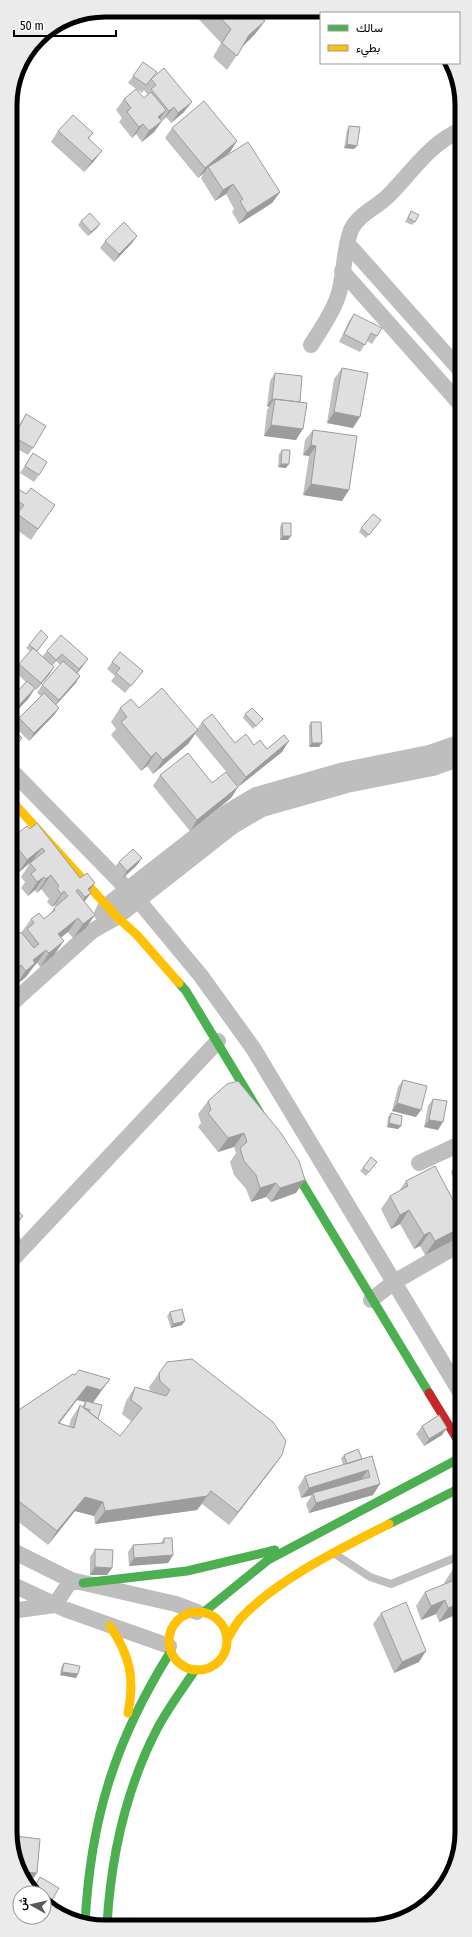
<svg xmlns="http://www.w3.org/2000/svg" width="472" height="1937" viewBox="0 0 472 1937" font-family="'Fira Sans Condensed',Vazirmatn,sans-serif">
<rect width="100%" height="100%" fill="#fff"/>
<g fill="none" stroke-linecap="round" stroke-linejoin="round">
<path stroke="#bebebe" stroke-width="8" d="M335,1554L370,1577L391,1584L462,1555"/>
<path stroke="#bebebe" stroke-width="16" d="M347,243L461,371
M342,271L461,405
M311,345C321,329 332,314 338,296C345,275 343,251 351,230C358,214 378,207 389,195C412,172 430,143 461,130
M10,769L138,900L201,976L253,1048L462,1395
M102,914L106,906L224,814L256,795L344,770L429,753L461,742
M11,1004L92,931L117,917L233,826L262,809L347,785L433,768L461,758
M419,1163L462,1143
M11,1261L218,1041
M371,1300L394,1282L462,1243
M11,1550L71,1580L176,1604L197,1612
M11,1584L67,1610L169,1646
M11,1611L55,1605L71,1580"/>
<path stroke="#4caf50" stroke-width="9" d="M179,983L186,991L264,1120
M287,1158L429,1393
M389,1524L462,1487
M83,1583L187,1571L275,1550
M204,1612L268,1560L462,1457
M85,1925C90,1820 115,1740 171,1651
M107,1925C111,1856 125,1791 157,1729C168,1708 182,1690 195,1670"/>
<path stroke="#ffc107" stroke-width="9" d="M10,799L117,917L137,935L179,983
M169 1641a29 29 0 1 1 58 0a29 29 0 1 1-58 0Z
M110,1626C130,1656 135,1677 128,1713
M227,1640C231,1633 235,1625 240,1619C276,1580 342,1548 389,1524"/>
<path stroke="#c62828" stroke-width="9" d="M429,1393L462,1447"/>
</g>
<path fill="#c0c0c0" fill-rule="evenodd" d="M191,11H257L254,14L265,21L255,34L243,46L227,70L213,57L221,43Z
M143,62L154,76L184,112L171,123L166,117L162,121L154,132L142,142L136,134L132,138L119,122L122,118L116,110L124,99L144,98L147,94L144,90L142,93L128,83Z
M349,126L354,149L344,148L347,130Z
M172,128L237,141L230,152L221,159L280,192L272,203L239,224L232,212L234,209L226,194L215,201L201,178L204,173L198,178L165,138Z
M58,131L93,133L89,139L94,161L84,172L51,142Z
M411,211L415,222L412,225L405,222Z
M81,221L100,224L97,228L88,236L78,225Z
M137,236L132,243L114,262L100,248L105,241Z
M354,314L377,336L372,344L367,341L360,352L339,342L349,321Z
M342,368L353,428L327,423L334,379Z
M275,373L300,402L296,440L264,436L267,410L269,407L267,406L270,381Z
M26,414L33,448L28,455L10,445V441L21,422Z
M313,430L342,501L303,495L309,456L303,455L305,440Z
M282,450L286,468L278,467L279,454Z
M33,453L39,475L34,482L20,473Z
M10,483L26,494L55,505L31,540L10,525V524L16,516L10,512Z
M381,520L366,538L359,532L361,528Z
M282,523L288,540H280V527Z
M61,635L83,666L77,674L80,676L75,684L56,705L59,708L54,715L29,741L14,726L19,718L41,696L37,693L42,685L60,665L56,661L52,666L54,667L49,675L36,690L35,689L28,699L10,718V683L19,690L26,682L14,671L19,664L30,651L26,648L29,645L48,637L36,652L42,657L47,651Z
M112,662L143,671L137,678L125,693L111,681L115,676L107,669Z
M120,708H139L197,729L202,722L235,743L254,745L282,752L238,787L231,798L190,831L153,786L160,775L212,783L228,774L195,734L188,744L153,774L147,766L141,771L111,735L116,729L111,722Z
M245,714L260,722L253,729L243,718Z
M311,722L322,743L319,747H309V726Z
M10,727L19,742L12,749L10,747Z
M30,829L80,878L95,883L89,891L91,893L84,902L85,929L73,938L68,932L61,937L54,955L40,967L37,963L34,966L26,977L16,985L11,979V980L10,934L14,938L21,933L31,919H44L49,915L54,908L56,906L55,905L52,907L47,902L49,899L41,889L37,893L35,890L28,896L21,888L25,882L21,877L30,863L18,873L10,865V839Z
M142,858L136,866L122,879L113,869L119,862Z
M403,1080L416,1117L392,1111L398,1087Z
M227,1084L296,1193L271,1202L266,1197L251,1202L246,1189L234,1175L230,1162L236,1153L234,1147L218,1152L198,1127L201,1123L198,1114L208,1101Z
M433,1099L438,1130L424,1127L428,1106Z
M391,1113L401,1126L398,1129L387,1127L388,1117Z
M371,1157L377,1162L366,1176L360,1171Z
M460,1158H462V1199L460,1200L451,1172Z
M406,1181L456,1239L425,1255L420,1246L414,1249L400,1224L391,1229L381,1209L390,1196L399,1191Z
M170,1312L182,1325L171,1328L167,1316Z
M159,1373L282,1455L272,1469L229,1525L202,1504L197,1510L95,1524L94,1516L75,1511L48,1545L11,1516V1415L100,1393L93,1402L98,1419L120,1436L132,1422L122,1414L126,1401L135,1387L150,1391L149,1387ZM77,1400L85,1402L82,1407L80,1405L71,1419L69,1426L59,1423Z
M422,1426L442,1435L424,1446L416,1434Z
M344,1455L362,1459L372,1456L373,1495L309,1513L306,1504L312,1495L301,1498L298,1487L305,1476L343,1465L341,1458Z
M164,1538L173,1555L168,1563L129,1566L128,1552L133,1545L161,1543Z
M95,1549L112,1568L107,1575H90V1557Z
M462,1566V1612L439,1622L436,1614L421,1620L416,1606L425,1592L444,1585V1583L453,1569Z
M381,1613L419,1662L394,1673L373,1624Z
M64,1663L78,1674L76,1678L60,1675L61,1667Z
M16,1836L30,1883L11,1845V1843Z"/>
<path fill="#9c9c9c" d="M251,11H257L241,26Z
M265,21L255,34L240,49L249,35Z
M192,102L184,112L171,123L178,113Z
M174,107L166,117L162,121L169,111Z
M166,110L158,121V117Z
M162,121L154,132L142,142L149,131Z
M143,124L136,134L132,138L139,127Z
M237,141L230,152L209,169L208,167L204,173L198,178L205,168Z
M347,144L357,146L354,149L344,148Z
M102,151L94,161L84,172L92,161Z
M233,184L226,194L215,201L223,190Z
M280,192L272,203L239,224L247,213Z
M100,224L97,228L88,236L91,232Z
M137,236L132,243L114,262L119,254Z
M272,399H274L269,407L267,406Z
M334,412L360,417L353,428L327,423Z
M271,425L303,429L296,440L264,436Z
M311,445L316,446L309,456L303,455Z
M281,464H289L286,468L278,467Z
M311,484L349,490L342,501L303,495Z
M283,536H291L288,540H280Z
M62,654L56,661L51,667L56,660Z
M88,659L83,666L74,677L79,669Z
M54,667L49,675L36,690L41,683Z
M80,676L75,684L54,707L59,700Z
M35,688L28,699L10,718V715Z
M59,708L54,715L29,741L34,733Z
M198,730L188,744L153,774L163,760Z
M22,738L19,742L12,749L15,745Z
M289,741L282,752L238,787L231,798L190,831L197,820L238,787L246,777Z
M312,743H322L319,747H309Z
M156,752L147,766L141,771L151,757Z
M42,848L32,861L18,873L27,860Z
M19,850L10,862V859L14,854Z
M142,858L136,866L122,879L127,871Z
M51,875L41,889L37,893L46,879Z
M44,877L35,890L28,896L37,882Z
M95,883L85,897L88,889Z
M64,891L55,905L52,907L61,894Z
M91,893L81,906L76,911L85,897Z
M95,915L85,929L73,938L83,924Z
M78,918L68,932L48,948L58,934Z
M64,941L54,955L40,967L49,953Z
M46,950L37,963L34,966L26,977L16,985L33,960Z
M21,965L11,980V975L13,972Z
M397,1103L421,1110L416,1117L392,1111Z
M429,1120L443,1122L438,1130L424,1127Z
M389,1123L401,1126L398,1129L387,1127Z
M244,1133L234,1147L218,1152L228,1138Z
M305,1180L296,1193L271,1202L280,1188Z
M276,1183L266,1197L251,1202L260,1188Z
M409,1210L400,1224L391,1229L400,1215Z
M23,1216L13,1230L16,1223Z
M462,1227V1231L456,1239L425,1255L435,1241Z
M430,1232L420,1246L414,1249L424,1235Z
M20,1241L11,1254V1250Z
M185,1321L182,1325L171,1328L173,1324Z
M110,1379L92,1404L86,1401L85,1402L77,1400L49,1437L58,1423L87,1386Z
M447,1428L442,1435L424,1446L429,1439Z
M282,1455L272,1469L229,1525L238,1512Z
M368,1470L360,1481L313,1493L312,1495L301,1498L309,1488Z
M380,1484L373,1495L309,1513L316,1503Z
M211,1491L197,1510L95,1524L105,1511Z
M85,1497L103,1502L94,1516L75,1511L48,1545L57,1531Z
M173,1555L168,1563L129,1566L134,1558Z
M95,1567L112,1568L107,1575H90Z
M445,1600L436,1614L421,1620L431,1606Z
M462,1603V1612L439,1622L448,1608Z
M426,1651L419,1662L394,1673L402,1662Z
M62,1672L78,1674L76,1678L60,1675Z
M24,1872L37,1873L30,1883Z"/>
<path fill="#dfdfdf" stroke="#9c9c9c" d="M214,11H251L250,12L265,21L249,35L237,56L222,43L231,29Z
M143,62L157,72L146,85L133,76Z
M164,68L192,102L178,113L174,107L169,111L151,89L156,85L151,79Z
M136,89L144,98L151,92L166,110L158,117L162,121L149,131L143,124L139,127L127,112L131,108L124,99Z
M204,101L237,141L205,168L172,128Z
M73,115L93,133L88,138L102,151L92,161L58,131Z
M349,126L360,127L357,146L347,144Z
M248,142L280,192L247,213L240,201L243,199L233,184L223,190L208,167Z
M411,211L419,215L415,222L408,218Z
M90,213L100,224L91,232L81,221Z
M124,222L137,236L119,254L105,241Z
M354,314L382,328L377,336L371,333L365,345L344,334Z
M342,368L368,373L360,417L334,412Z
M275,373L302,376L300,402L272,399Z
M275,399L307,403L303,429L271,425Z
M26,414L46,426L33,448L14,437Z
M313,430L357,436L349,490L311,484L316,446L311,445Z
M282,450H290L289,464H281Z
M33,453L47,462L39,475L25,466Z
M10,475L14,478L10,483Z
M10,484L26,494L31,488L55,505L38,529L17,514L24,505L10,496Z
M373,514L381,520L369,535L361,528Z
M282,523H291V536H283Z
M10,601L17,605L10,615Z
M41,630L48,637L37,651L29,645Z
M61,635L88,659L79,669L62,654L56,660L47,651Z
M33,648L54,667L41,683L19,664Z
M120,652L143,671L131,686L116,673L120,668L112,662Z
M63,661L80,676L59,700L42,685Z
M27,681L35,688L10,715V709L16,703L10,699V683L19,690Z
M162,688L198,730L163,760L156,752L151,757L121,722L127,717L120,708L131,699L139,708Z
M44,693L59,708L34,733L19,718Z
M252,708L263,719L256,726L245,714Z
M212,714L235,743L246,734L254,745L260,740L267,749L284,735L289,741L246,777L202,722Z
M311,722H321L322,743H312Z
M10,727L22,738L15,745L10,741Z
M188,753L212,783L226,772L238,787L197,820L160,775Z
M37,823L80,878L87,873L95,883L88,889L91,893L85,897L78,889L76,891L95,915L83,924L78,918L58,934L64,941L49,953L46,950L33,960L35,963L26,971L21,965L13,972L11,969L10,934L14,938L21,932L34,948L39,944L27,929L34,923L31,919L39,913L44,919L55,910L54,908L68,896L64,891L61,894L57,888L59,886L51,875L46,879L44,877L37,882L31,874L36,870L30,863L45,851L42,848L27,860L19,850L14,854L10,849V845L13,843L10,841V839L27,826L30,829Z
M133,849L142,858L127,871L119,862Z
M403,1080L427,1086L421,1110L397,1103Z
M238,1081L281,1133L299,1161L305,1180L280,1188L276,1183L260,1188L256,1175L244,1161L240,1148L247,1142L244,1133L228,1138L208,1113L211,1110L208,1101L227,1084Z
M433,1099L447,1101L443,1122L429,1120Z
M391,1113L402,1116L401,1126L389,1123Z
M371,1157L377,1162L369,1172L363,1168Z
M435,1166L462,1217V1227L435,1241L430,1232L424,1235L409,1210L400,1215L390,1196L408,1186L406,1181Z
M11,1204L23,1216L16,1223L20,1241L11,1250Z
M182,1309L185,1321L173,1324L170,1312Z
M192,1359L273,1422L286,1441L282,1455L238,1512L211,1491L207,1496L105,1511L103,1502L85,1497L57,1531L11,1495V1415L73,1374L75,1375L79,1370L110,1379L101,1390L87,1386L58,1423L74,1428L80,1405L120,1436L142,1408L131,1400L135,1387L166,1396L170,1390L160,1381L159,1373L167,1362Z
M86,1401L102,1405L98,1419L89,1412L90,1410L84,1408Z
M439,1415L447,1428L429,1439L422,1426Z
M358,1449L362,1459L347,1464L344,1455Z
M372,1456L380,1484L316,1503L313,1493L370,1477L368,1470L309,1488L305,1476Z
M164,1538H172L173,1555L134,1558L133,1545L164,1543Z
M95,1549L113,1550L112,1568L95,1567Z
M462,1566V1603L448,1608L445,1600L431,1606L425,1592L457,1579L453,1569Z
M406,1602L426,1651L402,1662L381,1613Z
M64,1663L80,1666L78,1674L62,1672Z
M16,1836L40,1839L37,1873L24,1872L14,1852Z
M40,1877L59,1888L49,1905L44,1903V1893H35L33,1889Z"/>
<path d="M0 0H472V1937H0ZM105 17H367A88 88 0 0 1 455 105V1832A88 88 0 0 1 367 1920H105A88 88 0 0 1 17 1832V105A88 88 0 0 1 105 17Z" fill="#ebebeb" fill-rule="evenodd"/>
<path fill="none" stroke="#000" stroke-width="5" d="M105 17H367A88 88 0 0 1 455 105V1832A88 88 0 0 1 367 1920H105A88 88 0 0 1 17 1832V105A88 88 0 0 1 105 17Z"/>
<rect x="320" y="12" width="140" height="52" fill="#ffffff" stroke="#999999"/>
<rect x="328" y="25" width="20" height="6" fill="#4caf50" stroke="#999999"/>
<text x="356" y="32" font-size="12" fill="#000000">سالك</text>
<rect x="328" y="45" width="20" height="6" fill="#ffc107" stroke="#999999"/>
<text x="356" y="52" font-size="12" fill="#000000">بطيء</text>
<g transform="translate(32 1905) rotate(278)"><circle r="19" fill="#ffffff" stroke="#999999"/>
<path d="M0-3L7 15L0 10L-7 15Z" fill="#595959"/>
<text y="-6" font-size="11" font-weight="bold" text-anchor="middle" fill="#000000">ش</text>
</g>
<path d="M14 30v6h102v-6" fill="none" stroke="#000000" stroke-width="2"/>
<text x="20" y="30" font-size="12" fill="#000000" stroke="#ffffff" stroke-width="3" paint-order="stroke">50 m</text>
</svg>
